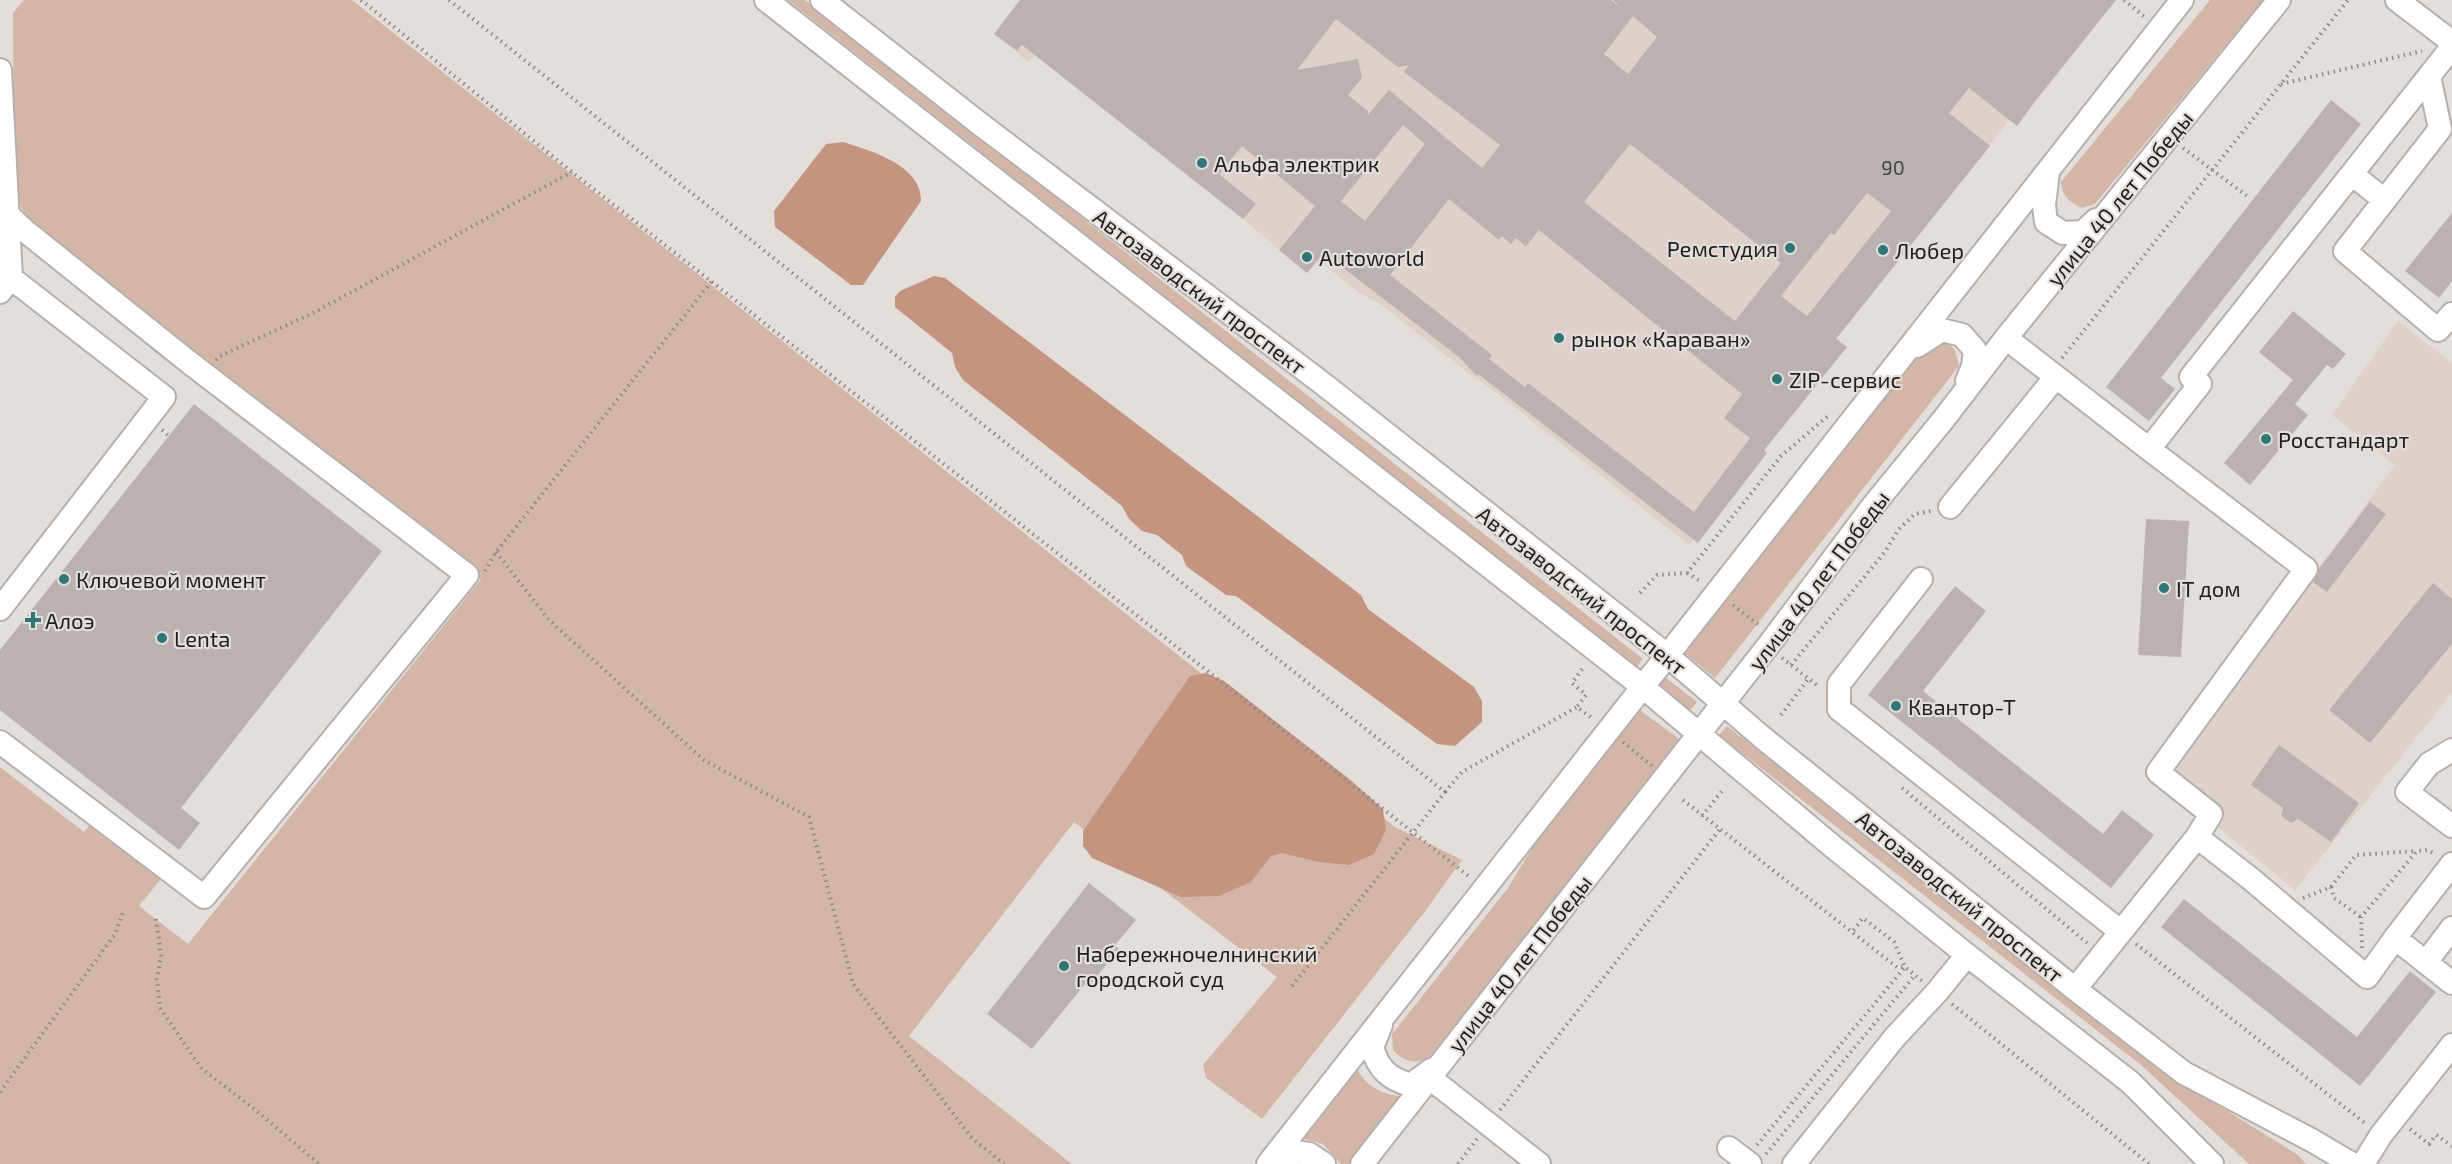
<svg xmlns="http://www.w3.org/2000/svg" width="2452" height="1164" viewBox="0 0 2452 1164" font-family="'Exo 2',sans-serif">
<rect width="100%" height="100%" fill="#e4dedb"/>
<path fill="#ded0ca" d="M1020,0H2116L2017,126L2009,120L1837,338L1847,347L1689,545L1493,390L1468,373L1380,304L1361,294L1318,260L1307,273L1243,219L1035,55L1028,62L1018,54L1017,51L994,34Z
M2398,321L2452,363V693L2295,890L2214,824L2223,813L2169,769L2395,465L2332,415Z"/>
<path fill="#d4b6a9" d="M24,0H352L1395,827L1462,860L1426,910L1262,1119L1206,1078L1203,1065L1277,977L1074,822L909,1036L1072,1164H0V767L84,832L92,822L164,875L139,906L188,944L481,579L30,223L21,207L14,185L13,13Z
M788,0H805L1643,659L1636,668Z
M2210,0H2263L2095,204L2082,208C2070,203 2062,196 2061,182Z
M1945,340L1955,350L1959,366L1715,678L1681,650L1917,352Z
M1661,674L1697,702L1690,711L1654,682Z
M1636,707L1679,739L1435,1054C1420,1065 1405,1064 1393,1050L1392,1034L1508,888L1544,828Z
M1727,726L2192,1089L2298,1155L2306,1164H2249L2141,1065L1719,735Z
M1356,1066C1363,1085 1384,1096 1402,1096L1350,1164H1341L1323,1144L1300,1138Z"/>
<path fill="#c3947f" d="M843,142C871,151 922,165 921,201L863,285H851L775,227L774,211L826,144Z
M934,276L945,278L1361,595L1368,609L1474,687L1482,701V722L1455,746L1437,744L1236,596L1226,595L1186,566L1182,555L1157,535L1142,531L1129,519L1122,506L963,380L955,367L952,353L895,307V297L900,291Z
M1206,673L1224,681L1348,778L1383,809L1386,830L1374,854L1349,865L1318,862L1282,853L1271,856L1251,882L1219,896L1181,897L1092,858L1083,846V831L1190,676Z"/>
<path fill="#b9b2b0" fill-rule="evenodd" d="M1020,0H1611L1621,8L1613,0H2116L2035,101L2017,126L1969,88L1949,113L1990,146L1836,339L1847,347L1764,450L1767,453L1698,543L1478,374L1477,376L1459,357L1324,253L1307,273L1279,250L1315,206L1242,146L1219,174L1256,204L1243,219L1022,45L1017,51L994,34ZM1633,16L1657,37L1628,74L1604,54ZM1336,19L1398,67L1409,65L1404,72L1500,145L1482,168L1389,90L1368,115V111L1348,95L1362,78L1358,59L1297,70ZM1403,125L1425,144L1365,221L1341,201ZM1630,144L1781,263L1735,321L1584,202ZM1867,193L1891,211L1807,316L1781,296L1831,233L1834,235ZM1449,199L1499,240L1502,236L1511,244L1516,238L1526,246L1539,230L1742,394L1724,418L1750,438L1694,512L1528,383L1525,387L1489,359L1492,355L1390,275Z
M2331,100L2361,124L2161,378L2175,389L2149,421L2106,387Z
M2452,213V281L2439,298L2405,271Z
M2293,311L2346,354L2333,369L2327,365L2295,404L2308,415L2250,485L2224,463L2293,380L2259,352Z
M194,404L382,551L181,808L200,823L179,850L0,710V650Z
M2370,502L2386,514L2327,592L2313,582L2319,569Z
M2146,519L2189,521L2181,657L2138,655Z
M2433,583L2452,599V644L2370,743L2329,710Z
M1955,586L1986,611L1923,691L2103,834L2122,810L2154,835L2111,888L1868,695Z
M2279,745L2359,803L2331,842L2298,819L2291,823L2281,816L2283,808L2251,785Z
M1089,883L1136,920L1115,945L1119,949L1090,985L1086,983L1032,1049L987,1014Z
M2184,899L2357,1037L2410,971L2436,992L2360,1086L2161,927Z"/>
<g fill="none" stroke-linecap="round" stroke-linejoin="round">
<defs>
<path id="minor" d="M766,0L1643,687L1831,845L1967,955L2130,1082L2212,1164
M822,0L980,124L1322,383L1668,656L1763,738L2075,989L2184,1073L2313,1141L2352,1164
M2397,0L2452,42
M0,70L11,278L0,292
M2429,76L2440,129L2345,251L2438,330L2452,314
M2048,172L2044,205L2046,222L2063,233L2083,232L2096,220
M2352,174L2384,200
M2006,338L2149,449L2200,384L2191,377L2452,47
M1917,346L1942,330L1962,335L1975,350L1973,366L1967,381
M2149,449L2306,569L2158,772L2211,814L2197,837
M1950,507L2055,378
M1921,579L1839,684V709L2120,931
M0,609L164,397L11,278
M0,742L204,897L467,575L190,363L24,230L7,214
M2452,750L2429,764L2407,792L2452,826
M2395,938L2452,864
M2426,962L2452,928
M2075,989L2197,837L2251,879L2367,977L2395,938L2452,983
M1381,1025L1372,1047C1378,1069 1389,1079 1411,1085L1431,1070
M1430,1078L1539,1164
M1729,1148L1750,1164
M1268,1164L2182,0
M1280,1164L1295,1152L1309,1154L1324,1164
M1362,1164L1771,642L1872,507L1943,420L2006,338L2279,0
M1794,1164L1895,1037L1937,992L1967,955
M2363,1164L2381,1135L2452,1045"/>
</defs>
<use href="#minor" stroke="#b6b0ad" stroke-width="26"/>
<path stroke="#8d8986" stroke-width="4" stroke-dasharray="1.5 4.5" stroke-linecap="butt" d="M361,0L572,172L1471,878
M449,0L1445,792L1292,986
M2124,0L2146,18
M2281,84L2422,51
M2183,148L2247,196
M2062,358L2348,0
M216,360L220,356L313,313L572,172
M162,430L169,436
M496,552L550,621L704,760L809,817L853,984L972,1138L1004,1164
M485,571L496,552L712,281
M1687,573L1702,582
M1640,593L1657,575L1687,573L1781,456L1828,416
M1733,605L1759,625
M1782,658L1818,686
M1791,665L1885,552L1899,529L1915,514L1931,511
M1582,669L1572,683L1586,695L1577,707L1592,718L1590,719
M1781,715L1809,678
M1623,742L1652,766
M1902,788L2087,943
M1445,792L1462,772L1577,707
M1683,800L1898,968L1905,967L1922,981
M1702,816L1722,791
M2331,887L2356,855L2416,851
M2303,898L2331,887L2334,898L2361,917
M156,919L161,956L157,979L160,1008L202,1069L252,1107L319,1164
M2136,944L2366,1124
M2362,948L2361,917L2417,851L2428,850L2435,854
M1952,1004L2149,1164
M0,1092L115,934L123,912
M1500,1110L1720,829
M2410,1129L2429,1144L2436,1135L2452,1146
M1757,1145L1905,967L1894,942L1863,918L1852,932
M1766,1154L1915,975
M1458,1164L1477,1139"/>
<use href="#minor" stroke="#fff" stroke-width="22"/>
</g>
<g fill="#2d7777" stroke="#e4dedb" stroke-width="2">
<circle cx="1202" cy="163" r="6"/>
<circle cx="1790" cy="248" r="6"/>
<circle cx="1883" cy="250" r="6"/>
<circle cx="1307" cy="257" r="6"/>
<circle cx="1559" cy="338" r="6"/>
<circle cx="1777" cy="379" r="6"/>
<circle cx="2266" cy="439" r="6"/>
<circle cx="64" cy="579" r="6"/>
<circle cx="2164" cy="588" r="6"/>
<path d="M30 611h6v6h6v6h-6v6h-6v-6h-6v-6h6z"/>
<circle cx="162" cy="638" r="6"/>
<circle cx="1896" cy="706" r="6"/>
<circle cx="1064" cy="966" r="6"/>
</g>
<g text-anchor="middle" dominant-baseline="central" stroke-width="4.5" stroke-linejoin="round" paint-order="stroke">
<g font-size="20" fill="#474342">
<text x="1893" y="167">90</text>
</g>
<g font-size="22" fill="#211e1d" stroke="#e4dedb" text-anchor="start">
<text x="1214" y="163">Альфа электрик</text>
<text x="1778" y="248" text-anchor="end">Ремстудия</text>
<text x="1895" y="250">Любер</text>
<text x="1319" y="257">Autoworld</text>
<text x="1571" y="338">рынок «Караван»</text>
<text x="1789" y="379">ZIP-сервис</text>
<text x="2278" y="439">Росстандарт</text>
<text x="76" y="579">Ключевой момент</text>
<text x="2176" y="588">IT дом</text>
<text x="45" y="620">Алоэ</text>
<text x="174" y="638">Lenta</text>
<text x="1908" y="706">Квантор-Т</text>
<text x="1076" y="953">Набережночелнинский<tspan x="1076" dy="25">городской суд</tspan></text>
</g>
<g font-size="22" fill="#211e1d" stroke="#e4dedb">
<text transform="translate(2119 198) rotate(-51)">улица 40 лет Победы</text>
<text transform="translate(1200 291) rotate(37)">Автозаводский проспект</text>
<text transform="translate(1818 580) rotate(-53)">улица 40 лет Победы</text>
<text transform="translate(1582 590) rotate(38)">Автозаводский проспект</text>
<text transform="translate(1960 896) rotate(39)">Автозаводский проспект</text>
<text transform="translate(1519 963) rotate(-52)">улица 40 лет Победы</text>
</g>
</g>
</svg>
